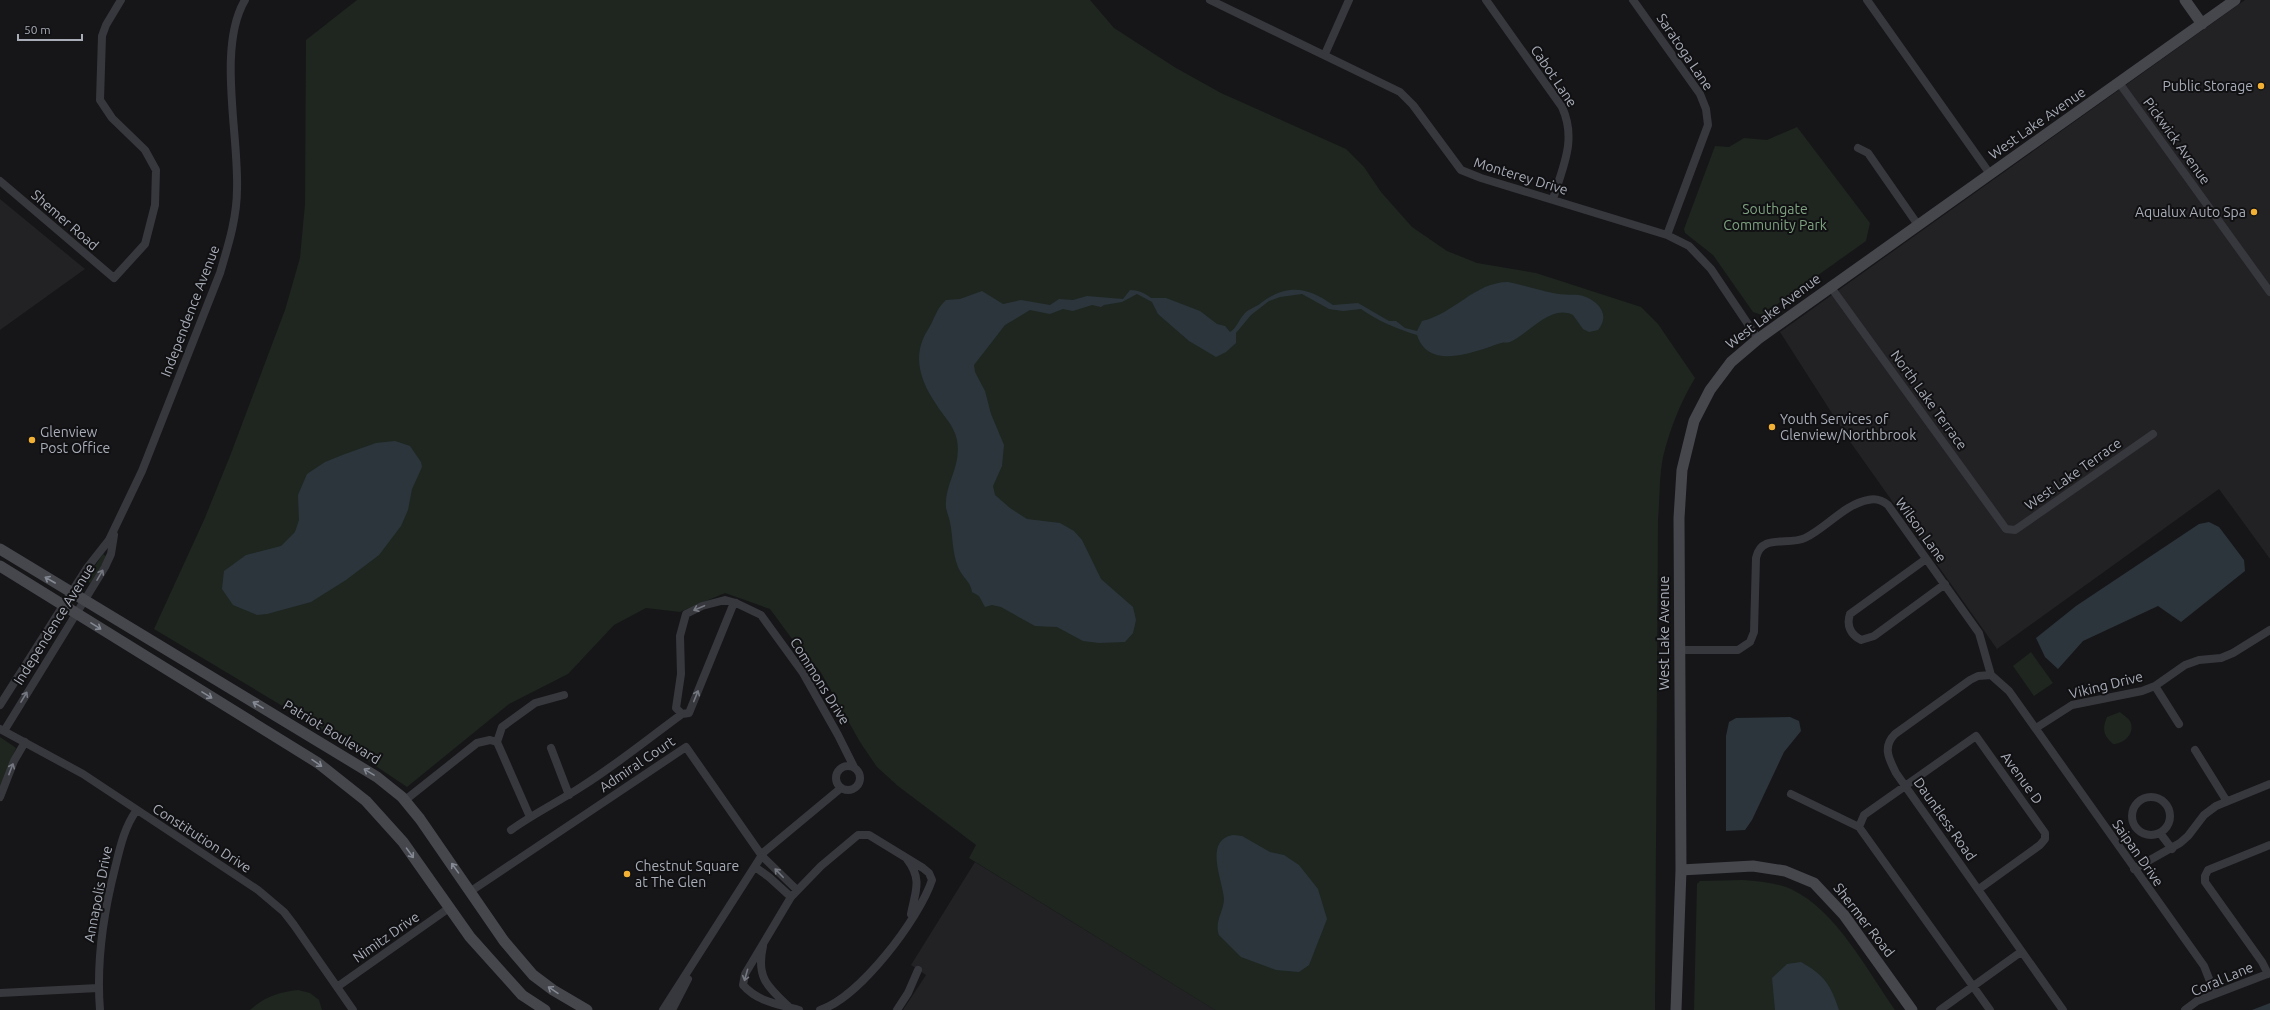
<svg xmlns="http://www.w3.org/2000/svg" width="2270" height="1010" viewBox="0 0 2270 1010" font-family="Ubuntu,sans-serif">
<rect width="100%" height="100%" fill="#161618"/>
<path fill="#222225" d="M2245,0H2270V559L2219,489L1997,649L1851,443L1780,332Z
M0,199L85,269L0,330Z
M975,862L1215,1010H903L926,975L911,965Z"/>
<path fill="#1e261f" d="M357,0H1090L1114,28L1176,68L1221,93L1346,149L1364,167L1381,192L1412,227L1447,251L1477,263L1536,273L1641,307L1658,324L1695,378C1680,403 1670,429 1663,457C1659,477 1660,499 1658,519L1655,1010H1215L969,858L976,845L898,786L877,767L860,742L820,671L801,651L770,609L725,593L680,612L646,608L614,625L568,674L509,704L407,787L316,726L154,629L204,520L230,456L285,310L300,258L305,204L306,40Z
M1797,127L1870,223L1866,241L1762,315L1753,312L1713,255L1685,233L1684,229L1715,146L1729,147L1744,138L1767,140Z
M103,554L107,557L90,584L87,578Z
M2031,652L2053,683L2034,696L2013,666Z
M2120,712C2123,715 2128,718 2130,721C2136,733 2124,744 2113,744C2103,735 2102,729 2107,717Z
M0,737L16,748L0,788Z
M1743,880C1759,881 1776,883 1791,889C1836,910 1867,970 1895,1010H1694L1697,884L1700,881Z
M298,990L310,993L319,1000L322,1010H250C264,997 279,992 298,990Z"/>
<path fill="#2c353c" d="M1508,282C1523,285 1538,290 1553,293C1563,296 1577,293 1586,297C1602,304 1609,317 1598,330L1589,332L1583,329L1573,315C1550,304 1529,334 1510,342C1507,343 1504,342 1501,343C1476,351 1429,372 1417,335C1397,329 1378,321 1361,309L1343,311L1329,309L1302,294L1280,297L1269,301L1251,315L1236,333V343L1226,352L1216,357L1189,341L1158,314L1152,302L1137,294L1122,302L1104,305L1101,307L1092,305L1073,311L1063,309L1050,314L1030,310L1005,325L974,365L975,372L985,391L991,414L1004,445L1002,466L993,486L995,495L1010,508L1027,519L1060,523L1074,531L1082,540L1101,579L1133,607L1136,620L1133,633L1125,642L1099,643L1083,641L1057,627L1035,626L1001,607L992,605L985,607L979,596L972,592C971,582 962,577 958,567C952,552 953,536 950,522C949,517 947,513 946,508C944,484 962,467 957,440C954,425 944,417 936,404C920,380 911,355 929,328C935,318 936,309 946,300L960,299L982,291L1003,304L1021,300L1050,305L1059,299L1073,300L1087,296L1123,299L1130,290C1138,290 1145,293 1151,298H1166L1200,311L1217,324L1225,326L1230,332C1237,328 1239,319 1245,313C1249,309 1256,307 1261,303C1287,283 1308,287 1333,305L1358,303L1389,321H1396L1405,328L1417,331L1422,321C1454,314 1475,282 1508,282Z
M395,441L410,446L421,462L422,467L412,489L408,510L401,526L379,555L346,580L311,602L267,614L257,615L233,605L222,589L224,571L246,555L281,546L295,532L299,520L298,495L307,474L325,462L345,454L376,443Z
M2209,522L2219,527L2244,560L2245,571L2181,622L2158,606L2083,641L2058,669L2045,657L2036,638L2076,606L2199,524Z
M1790,717L1799,721L1801,731L1784,752L1752,820L1745,830L1726,831V736L1729,722L1736,718Z
M1233,835L1242,836L1270,852L1284,855L1299,865L1318,889L1327,919L1309,965L1299,972L1276,970L1241,957L1219,935C1214,922 1224,911 1224,899C1223,881 1203,840 1233,835Z
M1801,962C1824,975 1831,985 1839,1010H1775L1772,978L1787,964Z
M2270,1003V1010H2252Z"/>
<g fill="none" stroke-linecap="round" stroke-linejoin="round">
<path stroke="#37383d" stroke-width="8" d="M1210,0L1400,92L1413,105L1461,170L1481,178L1667,235L1689,246L1711,269L1758,339
M1486,0L1562,107C1577,140 1563,166 1553,199
M1633,0L1700,94L1706,109L1708,125L1667,235
M1867,0L1990,174
M1325,54L1349,0
M2120,84L2270,292
M1858,148L1868,153L1918,225
M0,181L114,278L145,244L155,205L156,170L145,150L112,118L100,100L102,36L106,25L121,0
M1830,286L2006,529L2015,530L2153,434
M1926,559L1850,614C1846,626 1851,635 1861,640L1874,636L1945,584
M736,603L733,605L689,713L682,714L676,708L681,674L680,636L686,614L702,606L725,600L736,603L761,615L803,673L838,735L854,767
M1679,650H1738L1750,642L1754,632L1756,558C1761,533 1788,546 1805,538C1826,528 1845,504 1868,500C1876,498 1882,500 1888,505L1979,633L1991,675L2009,691L2204,966L2215,994
M1991,675L1978,676L1970,680L1895,734C1882,747 1889,759 1896,773L2063,1010
M2155,686L2179,724
M0,705L87,568L109,540L142,471L220,273C228,246 237,218 237,189C239,135 217,47 245,0
M2036,728L2072,705L2142,691L2155,686L2185,665L2199,660L2221,658L2233,653L2270,630
M0,729L83,774L258,890L284,912L294,925L353,1010
M4,731L105,567L111,554L114,535
M551,748L569,795
M2195,750L2226,800
M836 778a12 12 0 1 1 24 0a12 12 0 1 1-24 0Z
M1791,794L1859,827L1990,1010
M2132 816a19 19 0 1 1 38 0a19 19 0 1 1-38 0Z
M0,797L14,761L25,742
M404,801L477,743L490,740L497,742
M530,817L497,742L502,727L535,703L564,695
M1859,827L1864,815L1976,736L2045,833V839L2040,845L1979,889
M511,830C533,814 558,802 581,787C616,765 649,738 682,714
M2160,833L2172,849
M907,859C923,880 915,892 911,914
M755,867L769,877L791,897
M2134,869L2180,843L2188,836L2204,815L2216,806L2270,784
M471,891L686,747L762,856L797,890
M763,946C756,977 767,986 788,1006
M2268,974L2262,962L2205,882V876L2208,870L2270,845
M337,987L449,908
M0,993L98,988
M100,1010C96,961 103,915 115,868C120,848 124,828 136,811
M663,1010L764,852L841,788
M672,1010L688,979
M799,1010C778,1004 758,1002 743,985L745,974L791,897L821,866L858,835H869L923,868L929,873L932,880C919,919 859,998 820,1010
M897,1010L908,993L918,970
M1940,1010L2018,954H2023
M2185,1010L2197,1001L2270,973"/>
<path stroke="#45474d" stroke-width="11" d="M2185,0L2202,24
M0,549L377,777L402,797L420,819L504,941L533,975L553,990L587,1010
M0,566L318,763L366,801L403,842L470,937L522,995L545,1010
M1681,870L1753,866L1785,871L1814,883L1844,915L1912,1010
M1676,1010L1681,870L1679,518L1682,470L1694,421L1710,390L1731,362L1758,339L2235,0"/>
</g>
<defs><path id="oneway-shaft" d="M-6 0H5M1.5-3L5.5 0L1.5 3" fill="none" stroke-width="1.6" stroke-linecap="round" stroke-linejoin="round"/></defs>
<g stroke="#757881">
<use href="#oneway-shaft" transform="translate(100 575) rotate(-60)"/>
<use href="#oneway-shaft" transform="translate(699 608) rotate(157)"/>
<use href="#oneway-shaft" transform="translate(696 696) rotate(-68)"/>
<use href="#oneway-shaft" transform="translate(24 697) rotate(-59)"/>
<use href="#oneway-shaft" transform="translate(11 769) rotate(-69)"/>
<use href="#oneway-shaft" transform="translate(779 873) rotate(-134)"/>
<use href="#oneway-shaft" transform="translate(746 975) rotate(106)"/>
</g>
<g stroke="#858993">
<use href="#oneway-shaft" transform="translate(50 580) rotate(-150)"/>
<use href="#oneway-shaft" transform="translate(96 626) rotate(32)"/>
<use href="#oneway-shaft" transform="translate(207 695) rotate(32)"/>
<use href="#oneway-shaft" transform="translate(258 705) rotate(-149)"/>
<use href="#oneway-shaft" transform="translate(317 763) rotate(35)"/>
<use href="#oneway-shaft" transform="translate(369 772) rotate(-149)"/>
<use href="#oneway-shaft" transform="translate(410 853) rotate(54)"/>
<use href="#oneway-shaft" transform="translate(455 868) rotate(-126)"/>
<use href="#oneway-shaft" transform="translate(553 990) rotate(-146)"/>
</g>
<g fill="#f2b134" stroke="#111113" stroke-width="1.5">
<circle cx="2261" cy="86" r="4"/>
<circle cx="2254" cy="212" r="4"/>
<circle cx="1772" cy="427" r="4"/>
<circle cx="32" cy="440" r="4"/>
<circle cx="627" cy="874" r="4"/>
</g>
<g text-anchor="middle" dominant-baseline="central" stroke-width="4" stroke-linejoin="round" paint-order="stroke">
<g font-size="14" fill="#a8adb8" stroke="#111113">
<text transform="translate(1685 52) rotate(56)">Saratoga Lane</text>
<text transform="translate(1554 76) rotate(56)">Cabot Lane</text>
<text transform="translate(2037 123) rotate(-35)">West Lake Avenue</text>
<text transform="translate(2177 141) rotate(54)">Pickwick Avenue</text>
<text transform="translate(1521 176) rotate(17)">Monterey Drive</text>
<text transform="translate(65 220) rotate(41)">Shemer Road</text>
<text transform="translate(190 311) rotate(-69)">Independence Avenue</text>
<text transform="translate(1773 311) rotate(-37)">West Lake Avenue</text>
<text transform="translate(1929 400) rotate(54)">North Lake Terrace</text>
<text transform="translate(2073 474) rotate(-35)">West Lake Terrace</text>
<text transform="translate(1921 530) rotate(54)">Wilson Lane</text>
<text transform="translate(54 624) rotate(-58)">Independence Avenue</text>
<text transform="translate(1664 633) rotate(-90)">West Lake Avenue</text>
<text transform="translate(820 681) rotate(58)">Commons Drive</text>
<text transform="translate(2106 685) rotate(-14)">Viking Drive</text>
<text transform="translate(332 732) rotate(31)">Patriot Boulevard</text>
<text transform="translate(637 764) rotate(-34)">Admiral Court</text>
<text transform="translate(2022 778) rotate(54)">Avenue D</text>
<text transform="translate(1945 819) rotate(55)">Dauntless Road</text>
<text transform="translate(202 838) rotate(33)">Constitution Drive</text>
<text transform="translate(2138 853) rotate(55)">Saipan Drive</text>
<text transform="translate(98 894) rotate(-79)">Annapolis Drive</text>
<text transform="translate(1864 920) rotate(52)">Shermer Road</text>
<text transform="translate(386 937) rotate(-35)">Nimitz Drive</text>
<text transform="translate(2222 979) rotate(-23)">Coral Lane</text>
</g>
<g font-size="14" fill="#a8adb8" stroke="#111113" text-anchor="start">
<text x="2253" y="86" text-anchor="end">Public Storage</text>
<text x="2246" y="212" text-anchor="end">Aqualux Auto Spa</text>
<text x="1780" y="419">Youth Services of<tspan x="1780" dy="16">Glenview/Northbrook</tspan></text>
<text x="40" y="432">Glenview<tspan x="40" dy="16">Post Office</tspan></text>
<text x="635" y="866">Chestnut Square<tspan x="635" dy="16">at The Glen</tspan></text>
</g>
<g font-size="14" fill="#7fa381" stroke="#111113">
<text x="1775" y="209">Southgate<tspan x="1775" dy="16">Community Park</tspan></text>
</g>
</g>
<path d="M18 34v6h64v-6" fill="none" stroke="#a8adb8" stroke-width="2"/>
<text x="24" y="34" font-size="12" fill="#a8adb8" stroke="#111113" stroke-width="3" paint-order="stroke">50 m</text>
</svg>
